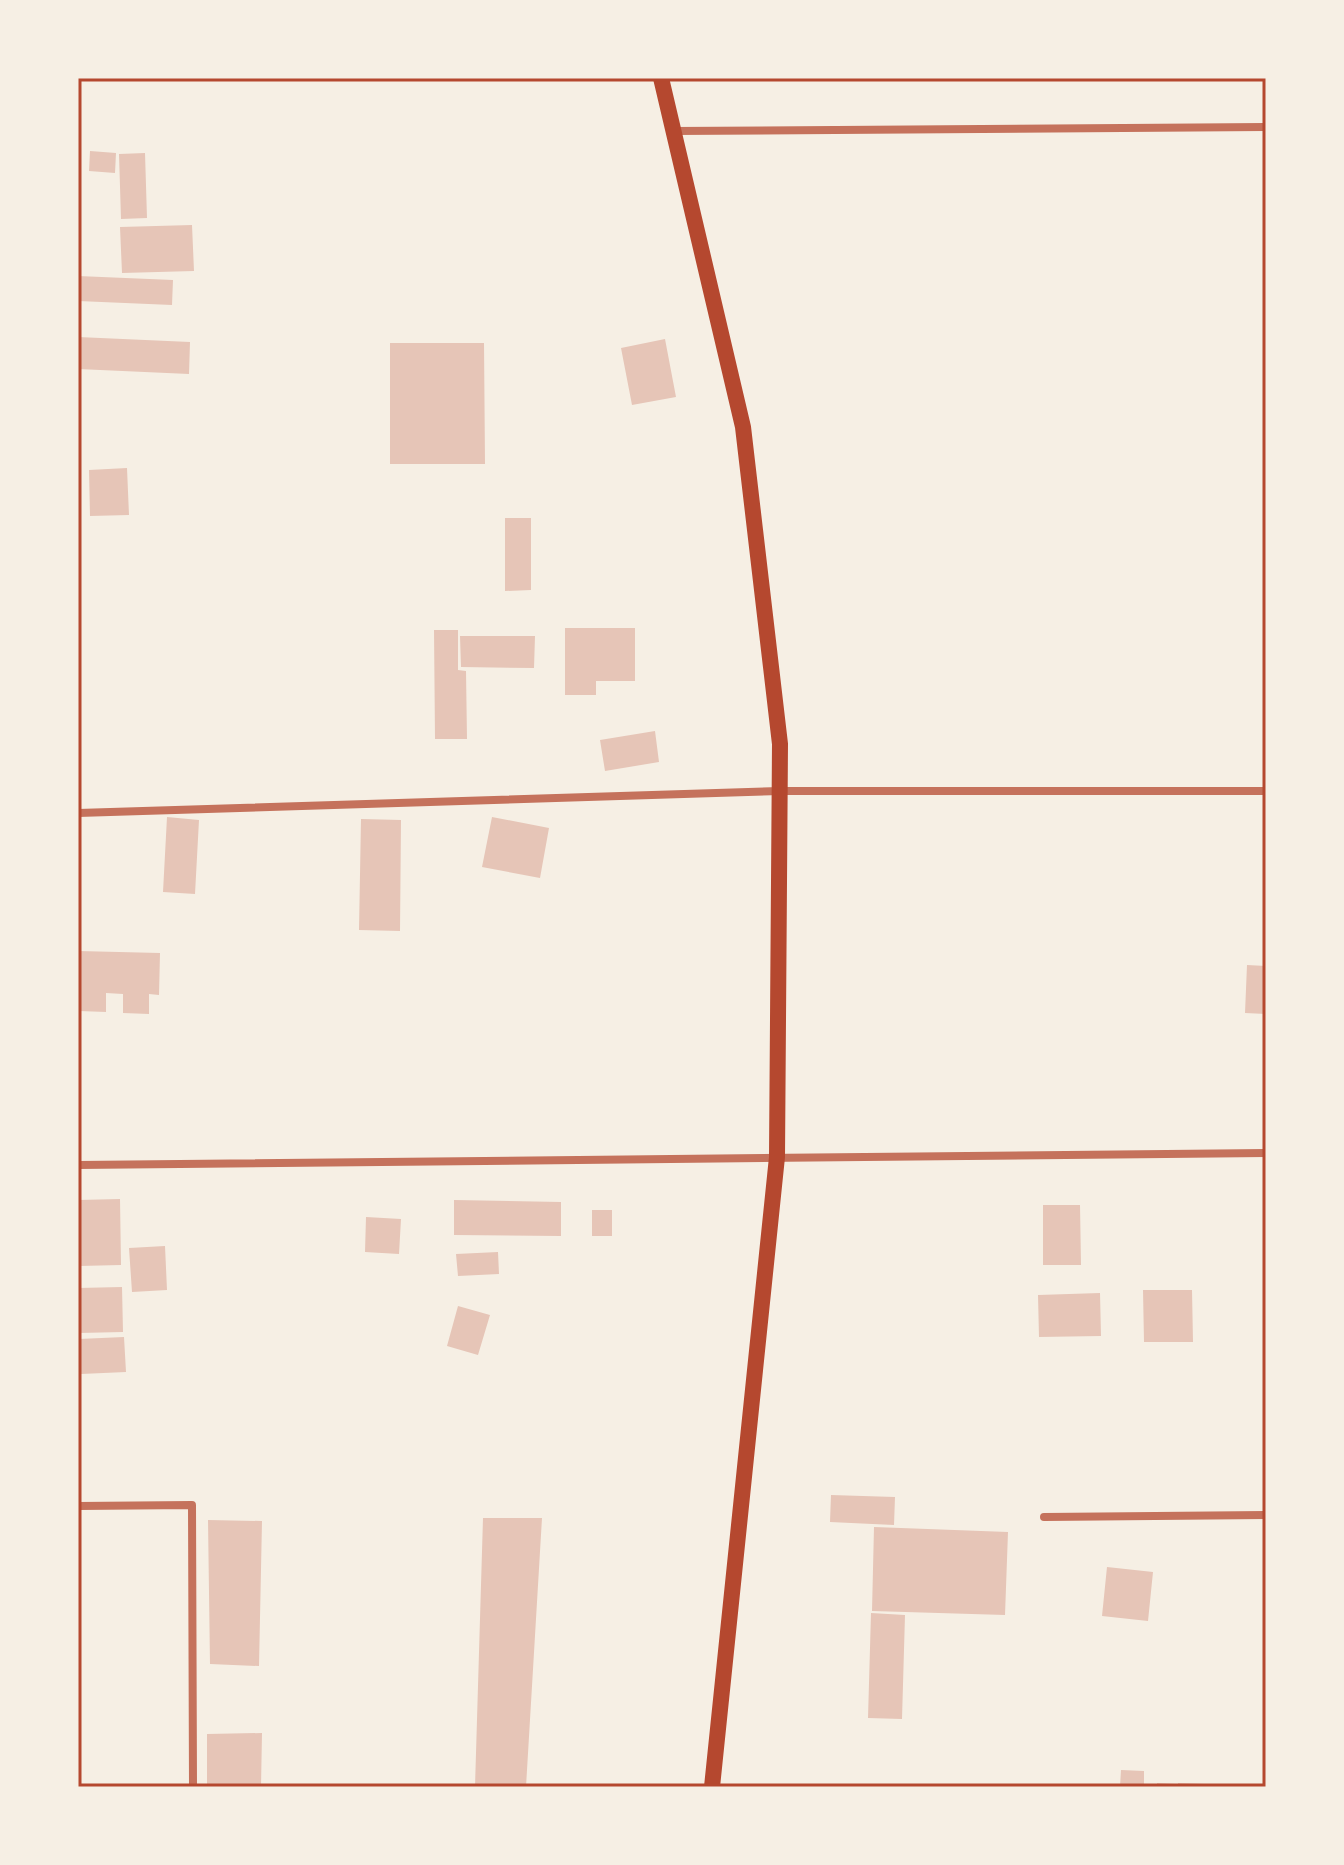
<svg xmlns="http://www.w3.org/2000/svg" width="1344" height="1865" viewBox="0 0 1344 1865" font-family="'Public Sans',sans-serif">
<rect width="100%" height="100%" fill="#f6efe4"/>
<path fill="#e6c5b7" d="M90,151L116,153L115,173L89,171Z
M145,153L147,218L121,219L119,154Z
M192,225L194,271L122,273L120,227Z
M78,276L173,280L172,305L78,301Z
M78,337L190,342L189,374L78,369Z
M665,339L676,397L632,405L621,348Z
M390,343H484L485,464H390Z
M127,468L129,515L90,516L89,470Z
M505,518H531V590L505,591Z
M565,628H635V681H596V695H565Z
M434,630H458V670L466,671L467,739H435Z
M460,636H535L534,668L461,667Z
M655,731L659,762L605,771L600,740Z
M167,817L199,820L195,894L163,892Z
M492,817L549,828L540,878L482,867Z
M361,819L401,820L400,931L359,930Z
M78,951L160,953L159,995L149,994V1014L123,1013V994L106,993V1012L79,1011Z
M1247,965L1266,966V1014L1245,1013Z
M120,1199L121,1265L79,1266L78,1200Z
M454,1200L561,1202V1236L454,1235Z
M1043,1205H1080L1081,1265H1043Z
M592,1210H612V1236H592Z
M366,1217L401,1219L399,1254L365,1252Z
M165,1246L167,1290L132,1292L129,1248Z
M498,1252L499,1274L458,1276L456,1254Z
M122,1287L123,1332L79,1333L78,1288Z
M1143,1290H1192L1193,1342H1144Z
M1100,1293L1101,1336L1039,1337L1038,1295Z
M458,1306L490,1315L478,1355L447,1346Z
M124,1337L126,1372L81,1374L79,1339Z
M831,1495L895,1497L894,1525L830,1522Z
M483,1518H542L526,1787H475Z
M208,1520L262,1521L259,1666L210,1664Z
M874,1527L1008,1532L1005,1615L872,1611Z
M1107,1567L1153,1572L1148,1621L1102,1616Z
M871,1613L905,1615L902,1719L868,1718Z
M262,1733L261,1787H207V1734Z
M1121,1770L1144,1771V1787H1120Z
M1157,1783L1175,1784V1787H1157Z
M1178,1783L1204,1784L1203,1787H1178Z"/>
<g fill="none" stroke-linecap="round" stroke-linejoin="round">
<path stroke="#c5725c" stroke-width="8" d="M673,131L1266,127
M78,813L780,791H1266
M78,1165L1266,1153
M78,1506L192,1505L193,1787
M1044,1517L1266,1515"/>
<path stroke="#b5482f" stroke-width="16" d="M661,78L743,427L780,744L777,1157L712,1787"/>
</g>
<rect width="1344" height="1865" fill="none" stroke="#f6efe4" stroke-width="160"/>
<rect x="80" y="80" width="1184" height="1705" fill="none" stroke="#b5482f" stroke-width="3"/>
</svg>
